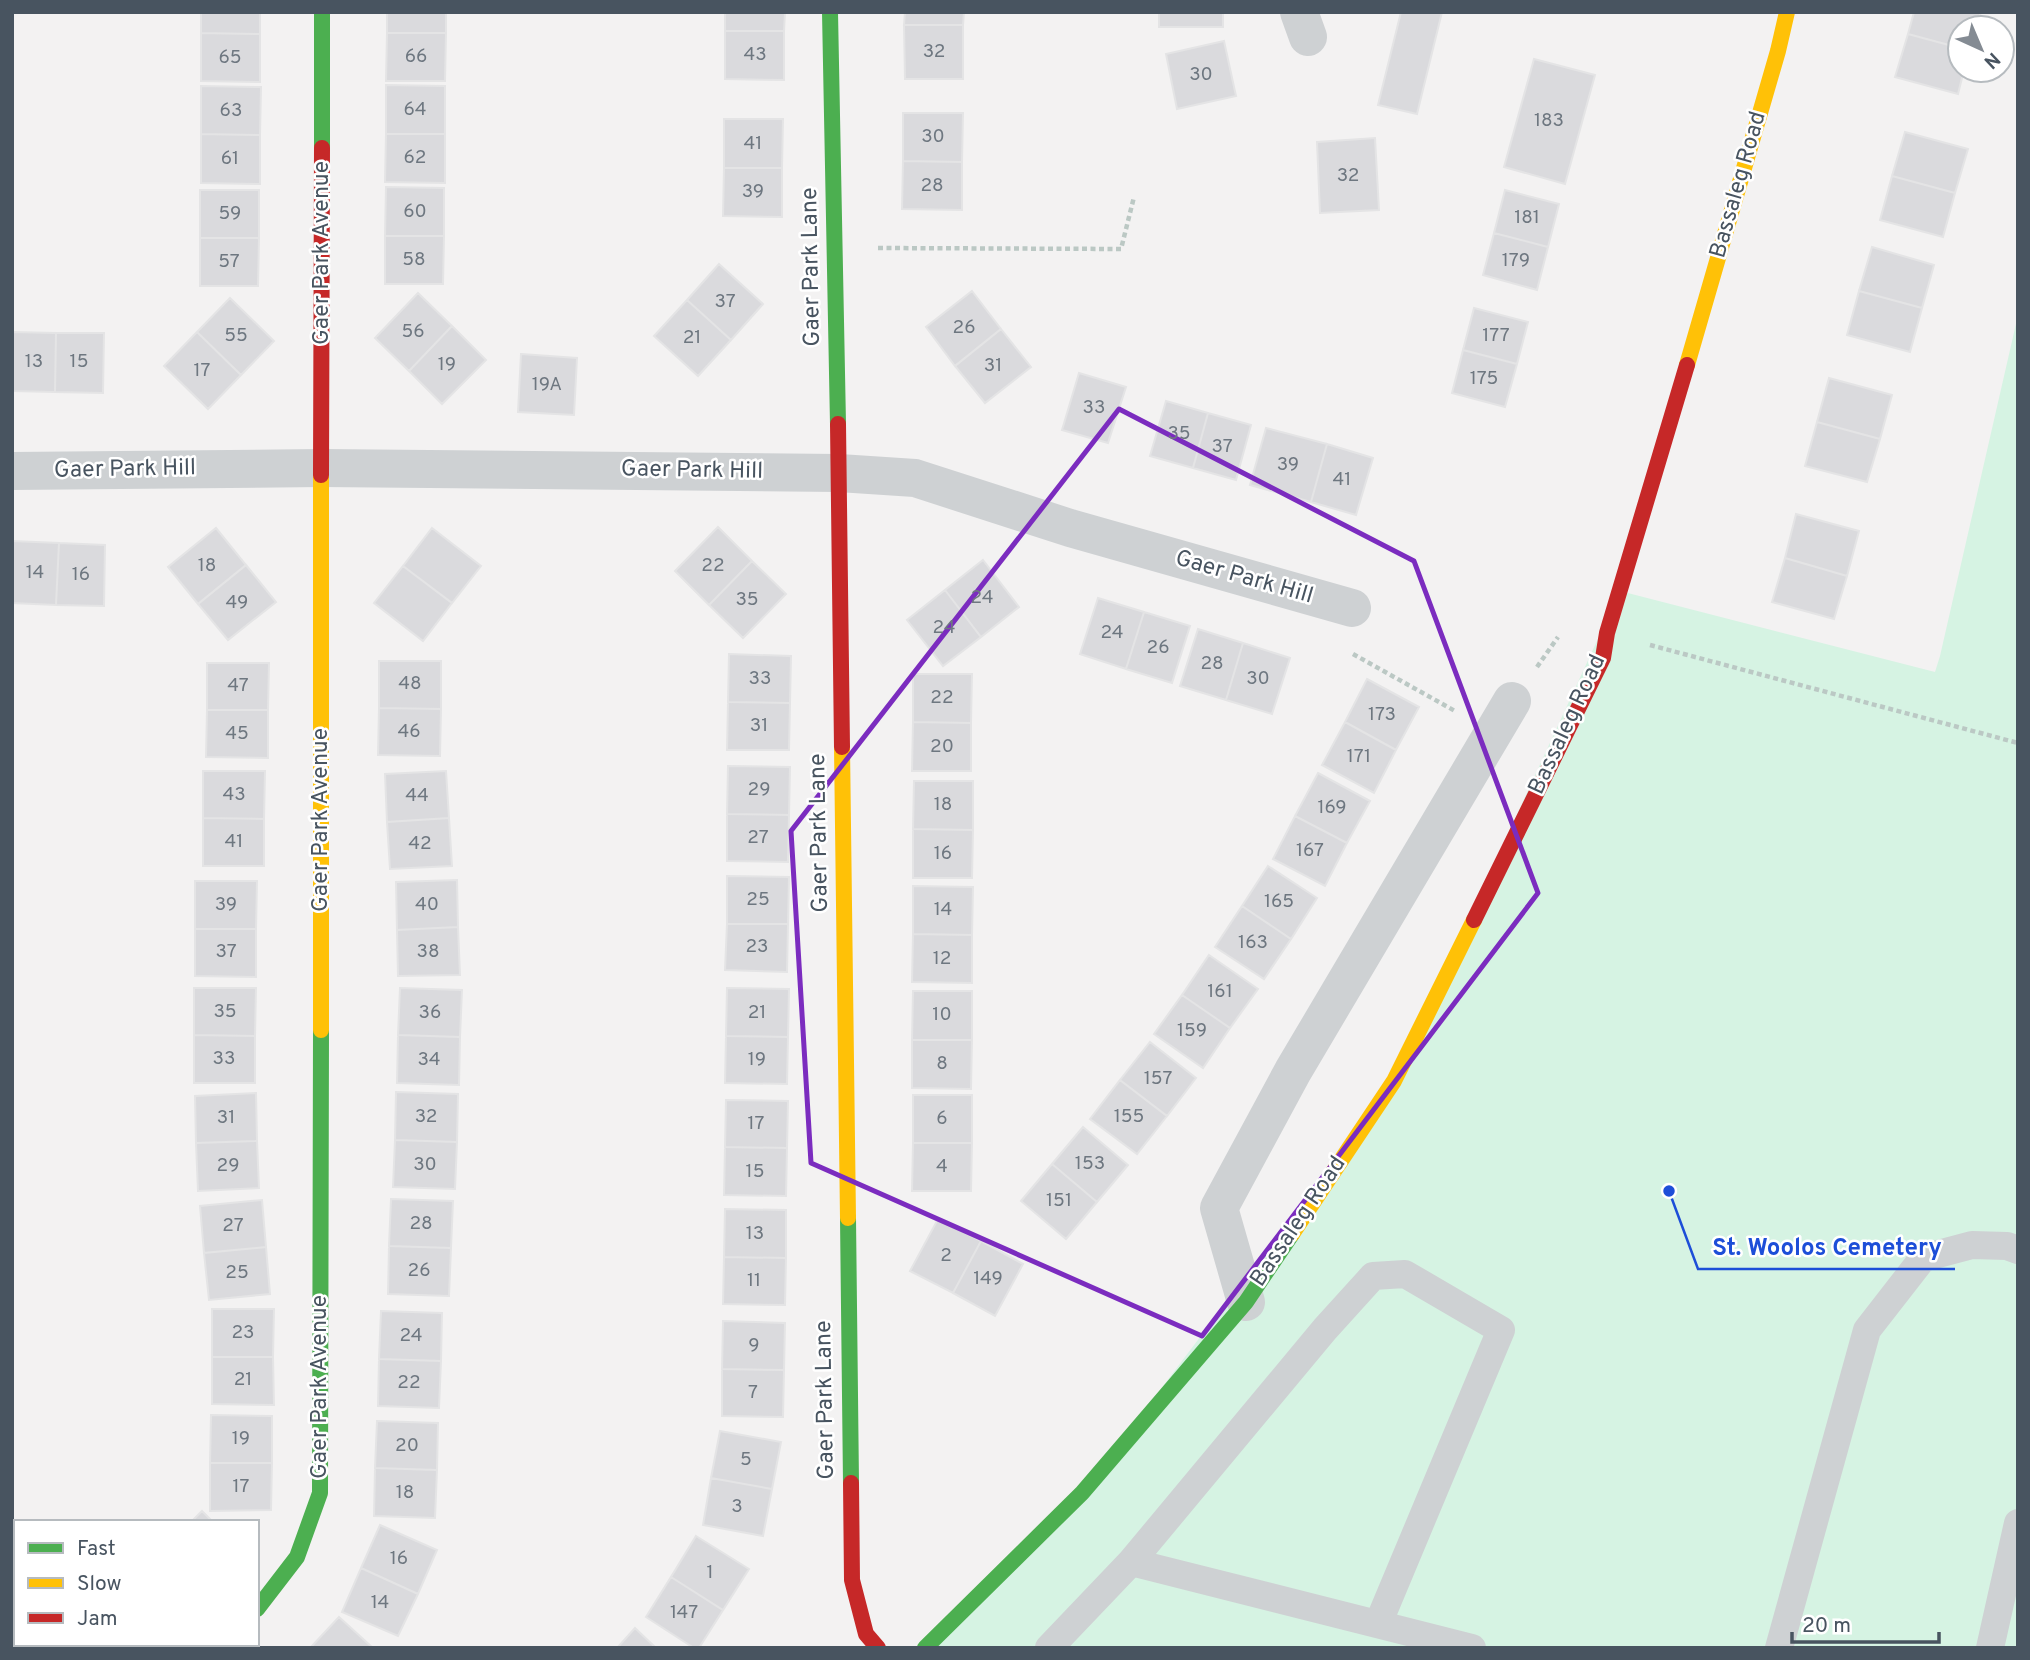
<svg xmlns="http://www.w3.org/2000/svg" width="2030" height="1660" viewBox="0 0 2030 1660" font-family="Overpass,sans-serif">
<rect width="100%" height="100%" fill="#f3f2f2"/>
<path fill="#d6f3e3" d="M2018,315V1648H925L1082,1493L1394,1081L1620,591L1935,672L1940,656Z"/>
<path fill="#dadadd" stroke="#e4e4e5" stroke-width="2" d="M201,12H260V34L201,33Z
M387,12H446V33H387Z
M725,12H785L784,31H725Z
M905,12H964L963,25H904Z
M1159,12H1223V27H1159Z
M1401,12H1442L1417,114L1378,105Z
M1914,12H1981L1976,28H1960V48L1908,34Z
M904,25H963V79H905Z
M725,31H784V80L725,79Z
M201,33L260,34V82L201,81Z
M387,33H446L445,81H386Z
M1908,34L1960,48V70H1964L1958,94L1895,77Z
M1224,41L1236,96L1177,109L1166,54Z
M1534,59L1595,75L1565,184L1504,167Z
M386,85L445,86V134H386Z
M201,86L261,87L260,135L201,134Z
M903,113H963L962,162L903,161Z
M724,119H783L782,168H724Z
M1905,132L1968,149L1955,193L1892,176Z
M201,134L260,135V184L201,183Z
M386,134H445V183L385,182Z
M1375,138L1379,210L1320,213L1317,142Z
M903,161L962,162V210L902,209Z
M724,168H782V217L723,216Z
M1892,176L1955,193L1943,237L1880,220Z
M386,187L444,188V236H385Z
M200,190H259V238H200Z
M1505,190L1559,204L1548,247L1494,233Z
M1494,233L1548,247L1537,290L1483,275Z
M385,236H444L443,284H385Z
M200,238H259L258,286H200Z
M1872,247L1934,265L1922,308L1859,291Z
M719,264L763,304L731,340L687,300Z
M972,291L1001,329L955,366L926,327Z
M1859,291L1922,308L1910,352L1847,335Z
M418,293L452,326L409,371L375,338Z
M230,298L274,341L241,375L197,332Z
M687,300L731,340L698,376L654,336Z
M1474,308L1528,322L1517,364L1463,350Z
M452,326L486,360L442,404L409,371Z
M1001,329L1031,367L985,403L955,366Z
M12,332L56,333L55,392L12,391Z
M197,332L241,375L208,409L164,366Z
M56,333H104L103,393L55,392Z
M1463,350L1517,364L1505,407L1452,393Z
M521,354L577,358L574,415L518,412Z
M1079,373L1126,387L1108,443L1062,430Z
M1829,378L1892,395L1880,439L1817,422Z
M1166,401L1208,413L1193,468L1150,456Z
M1208,413L1251,425L1236,480L1193,468Z
M1817,422L1880,439L1867,482L1805,466Z
M1266,428L1327,444L1311,502L1250,485Z
M1327,444L1373,458L1356,515L1311,502Z
M1796,514L1859,531L1847,576L1785,558Z
M718,527L752,561L709,605L675,571Z
M216,528L246,565L198,604L168,567Z
M432,528L481,566L452,603L403,566Z
M12,541L59,543L56,605L12,603Z
M59,543L105,545L104,606L56,605Z
M1785,558L1847,576L1834,619L1772,602Z
M983,560L1019,607L981,637L945,590Z
M752,561L786,594L743,638L709,605Z
M246,565L276,602L228,640L198,604Z
M403,566L452,603L423,641L374,603Z
M945,590L981,637L943,666L907,620Z
M1098,598L1144,612L1126,669L1080,654Z
M1144,612L1190,626L1172,683L1126,669Z
M1198,629L1243,643L1226,700L1180,686Z
M1243,643L1290,658L1272,714L1226,700Z
M729,654L791,656L790,703L728,702Z
M379,661H441V709L379,708Z
M207,663H269L268,710H207Z
M913,674H972L971,723L913,722Z
M1367,679L1419,707L1396,750L1345,722Z
M728,702L790,703L789,750H727Z
M379,708L441,709L440,756L378,755Z
M207,710H268V758L206,757Z
M913,722L971,723V771H912Z
M1345,722L1396,750L1374,793L1322,765Z
M728,766L790,767L789,815L727,814Z
M203,771H265L264,819L203,818Z
M446,771L449,818L387,822L385,774Z
M1318,773L1370,801L1347,843L1295,816Z
M914,781H973V830L913,829Z
M727,814L789,815L788,862L727,861Z
M1295,816L1347,843L1325,886L1273,859Z
M203,818L264,819V866H203Z
M449,818L452,866L390,869L387,822Z
M913,829L973,830L972,878H913Z
M1268,866L1317,898L1291,939L1242,906Z
M727,876L789,877L788,924H727Z
M457,880L458,927L397,930L396,882Z
M195,881H257L256,929H195Z
M913,886L973,887L972,935L913,934Z
M1242,906L1291,939L1264,979L1215,947Z
M727,924H788L787,972L725,970Z
M458,927L460,975L398,976L397,930Z
M195,929H256V977L195,976Z
M913,934L972,935V983L912,982Z
M1209,955L1258,989L1230,1028L1182,995Z
M194,988H256L255,1036L194,1035Z
M400,988L462,990L460,1037L398,1035Z
M727,988L789,989L788,1037L726,1036Z
M913,991H972V1040H912Z
M1182,995L1230,1028L1203,1068L1154,1034Z
M194,1035L255,1036V1083H194Z
M398,1035L460,1037L459,1085L397,1083Z
M726,1036L788,1037L787,1084L725,1083Z
M912,1040H972L971,1089L912,1088Z
M1150,1042L1196,1078L1167,1116L1120,1080Z
M1120,1080L1167,1116L1137,1154L1090,1119Z
M396,1092L458,1094L457,1142L395,1140Z
M256,1093L257,1141L196,1143L195,1096Z
M913,1095H972V1143H913Z
M726,1100L788,1101L787,1148L725,1147Z
M1083,1127L1128,1165L1097,1202L1052,1164Z
M395,1140L457,1142L455,1189L393,1187Z
M257,1141L259,1188L198,1191L196,1143Z
M913,1143H972L971,1191H912Z
M725,1147L787,1148L786,1196L724,1195Z
M1052,1164L1097,1202L1066,1239L1021,1201Z
M391,1199L453,1201L451,1248L389,1246Z
M262,1200L266,1247L204,1253L200,1206Z
M725,1209L786,1210V1258L724,1257Z
M938,1219L981,1241L953,1293L910,1271Z
M981,1241L1023,1264L995,1316L953,1293Z
M389,1246L451,1248L449,1296L388,1294Z
M266,1247L270,1294L209,1300L204,1253Z
M724,1257L786,1258L785,1305L723,1304Z
M212,1309H274L273,1357H212Z
M381,1311L442,1313L441,1361L379,1359Z
M723,1321L785,1323L784,1370L722,1369Z
M212,1357H273L274,1405L212,1404Z
M379,1359L441,1361L439,1408L378,1406Z
M722,1369L784,1370L783,1417L722,1416Z
M211,1415L272,1416V1463H210Z
M377,1421L438,1423L437,1470L375,1468Z
M720,1431L781,1442L772,1489L711,1478Z
M210,1463H272L271,1510L210,1511Z
M375,1468L437,1470L435,1518L374,1516Z
M711,1478L772,1489L763,1536L703,1525Z
M202,1511L213,1522H191Z
M380,1525L437,1550L418,1594L361,1568Z
M696,1536L749,1569L723,1610L671,1577Z
M361,1568L418,1594L398,1636L342,1612Z
M671,1577L723,1610L699,1648H694L646,1617Z
M339,1617L373,1648H310Z
M635,1628L656,1648H617Z
M70,1644H123L126,1648H66Z
M123,1644H157L153,1648H126Z"/>
<g fill="none" stroke-linecap="round" stroke-linejoin="round">
<path stroke="#bbc8c4" stroke-width="4.5" stroke-dasharray="5 3.5" stroke-linecap="butt" d="M878,248L1121,249L1134,197
M1650,645L2018,743
M1353,654L1455,711
M1537,667L1558,637"/>
<path stroke="#ced1d3" stroke-width="28" d="M1131,1562L1325,1329L1373,1276L1405,1274L1501,1330L1378,1624
M1049,1648L1131,1562L1472,1648
M1779,1648L1867,1330L1923,1258L1972,1245L2007,1246L2018,1250
M1990,1648L2018,1523"/>
<path stroke="#ced1d3" stroke-width="38" d="M1299,12L1308,37
M12,471L322,468L839,473L915,478L1070,528L1352,608
M1246,1302L1219,1208L1293,1071L1512,701
M225,1648L228,1644"/>
<path stroke="#4caf50" stroke-width="16" d="M830,12L838,424
M322,148V12
M848,1218L851,1483
M257,1609L297,1557L320,1493L321,1030
M925,1648L1082,1493L1246,1302L1292,1234"/>
<path stroke="#ffc107" stroke-width="16" d="M1687,365L1778,51L1787,12
M842,747L848,1218
M321,1030V475
M1292,1234L1394,1081L1474,920"/>
<path stroke="#c62828" stroke-width="16" d="M838,424L842,747
M321,475L322,148
M1474,920L1603,658L1607,633L1687,365
M851,1483L852,1580L866,1634L878,1648"/>
</g>
<path fill="none" stroke="#7b2cbf" stroke-width="5" stroke-linejoin="round" d="M1119,409L1414,561L1538,893L1202,1336L811,1163L791,831Z"/>
<g text-anchor="middle" dominant-baseline="central" stroke-width="5" stroke-linejoin="round" paint-order="stroke">
<g font-size="19" fill="#6e7780">
<text x="934" y="52">32</text>
<text x="755" y="55">43</text>
<text x="416" y="57">66</text>
<text x="230" y="58">65</text>
<text x="1201" y="75">30</text>
<text x="415" y="110">64</text>
<text x="231" y="111">63</text>
<text x="1549" y="121">183</text>
<text x="933" y="137">30</text>
<text x="753" y="144">41</text>
<text x="415" y="158">62</text>
<text x="230" y="159">61</text>
<text x="1348" y="176">32</text>
<text x="932" y="186">28</text>
<text x="753" y="192">39</text>
<text x="415" y="212">60</text>
<text x="230" y="214">59</text>
<text x="1527" y="218">181</text>
<text x="414" y="260">58</text>
<text x="1516" y="261">179</text>
<text x="229" y="262">57</text>
<text x="725" y="302">37</text>
<text x="964" y="328">26</text>
<text x="413" y="332">56</text>
<text x="236" y="336">55</text>
<text x="1496" y="336">177</text>
<text x="692" y="338">21</text>
<text x="34" y="362">13</text>
<text x="79" y="362">15</text>
<text x="447" y="365">19</text>
<text x="993" y="366">31</text>
<text x="202" y="371">17</text>
<text x="1484" y="379">175</text>
<text x="547" y="385">19A</text>
<text x="1094" y="408">33</text>
<text x="1179" y="434">35</text>
<text x="1222" y="447">37</text>
<text x="1288" y="465">39</text>
<text x="1342" y="480">41</text>
<text x="207" y="566">18</text>
<text x="713" y="566">22</text>
<text x="35" y="573">14</text>
<text x="81" y="575">16</text>
<text x="982" y="598">24</text>
<text x="747" y="600">35</text>
<text x="237" y="603">49</text>
<text x="944" y="628">24</text>
<text x="1112" y="633">24</text>
<text x="1158" y="648">26</text>
<text x="1212" y="664">28</text>
<text x="760" y="679">33</text>
<text x="1258" y="679">30</text>
<text x="410" y="684">48</text>
<text x="238" y="686">47</text>
<text x="942" y="698">22</text>
<text x="1382" y="715">173</text>
<text x="759" y="726">31</text>
<text x="409" y="732">46</text>
<text x="237" y="734">45</text>
<text x="942" y="747">20</text>
<text x="1359" y="757">171</text>
<text x="759" y="790">29</text>
<text x="234" y="795">43</text>
<text x="417" y="796">44</text>
<text x="943" y="805">18</text>
<text x="1332" y="808">169</text>
<text x="758" y="838">27</text>
<text x="234" y="842">41</text>
<text x="420" y="844">42</text>
<text x="1310" y="851">167</text>
<text x="943" y="854">16</text>
<text x="758" y="900">25</text>
<text x="1279" y="902">165</text>
<text x="226" y="905">39</text>
<text x="427" y="905">40</text>
<text x="943" y="910">14</text>
<text x="1253" y="943">163</text>
<text x="757" y="947">23</text>
<text x="226" y="952">37</text>
<text x="428" y="952">38</text>
<text x="942" y="959">12</text>
<text x="1220" y="992">161</text>
<text x="225" y="1012">35</text>
<text x="430" y="1013">36</text>
<text x="757" y="1013">21</text>
<text x="942" y="1015">10</text>
<text x="1192" y="1031">159</text>
<text x="224" y="1059">33</text>
<text x="429" y="1060">34</text>
<text x="757" y="1060">19</text>
<text x="942" y="1064">8</text>
<text x="1158" y="1079">157</text>
<text x="426" y="1117">32</text>
<text x="1129" y="1117">155</text>
<text x="226" y="1118">31</text>
<text x="942" y="1119">6</text>
<text x="756" y="1124">17</text>
<text x="1090" y="1164">153</text>
<text x="425" y="1165">30</text>
<text x="228" y="1166">29</text>
<text x="942" y="1167">4</text>
<text x="755" y="1172">15</text>
<text x="1059" y="1201">151</text>
<text x="421" y="1224">28</text>
<text x="233" y="1226">27</text>
<text x="755" y="1234">13</text>
<text x="946" y="1256">2</text>
<text x="419" y="1271">26</text>
<text x="237" y="1273">25</text>
<text x="988" y="1279">149</text>
<text x="754" y="1281">11</text>
<text x="243" y="1333">23</text>
<text x="411" y="1336">24</text>
<text x="754" y="1346">9</text>
<text x="243" y="1380">21</text>
<text x="409" y="1383">22</text>
<text x="753" y="1393">7</text>
<text x="241" y="1439">19</text>
<text x="407" y="1446">20</text>
<text x="746" y="1460">5</text>
<text x="241" y="1487">17</text>
<text x="405" y="1493">18</text>
<text x="737" y="1507">3</text>
<text x="399" y="1559">16</text>
<text x="710" y="1573">1</text>
<text x="380" y="1603">14</text>
<text x="684" y="1613">147</text>
</g>
<g font-size="23" fill="#485460" stroke="#fff">
<text transform="translate(1739 185) rotate(-74)">Bassaleg Road</text>
<text transform="translate(322 253) rotate(-90)">Gaer Park Avenue</text>
<text transform="translate(812 267) rotate(-91)">Gaer Park Lane</text>
<text transform="translate(125 470) rotate(-1)">Gaer Park Hill</text>
<text transform="translate(692 471) rotate(1)">Gaer Park Hill</text>
<text transform="translate(1244 578) rotate(16)">Gaer Park Hill</text>
<text transform="translate(1568 725) rotate(-65)">Bassaleg Road</text>
<text transform="translate(321 820) rotate(-90)">Gaer Park Avenue</text>
<text transform="translate(820 833) rotate(-91)">Gaer Park Lane</text>
<text transform="translate(1299 1222) rotate(-56)">Bassaleg Road</text>
<text transform="translate(320 1387) rotate(-90)">Gaer Park Avenue</text>
<text transform="translate(826 1400) rotate(-91)">Gaer Park Lane</text>
</g>
</g>
<path fill="none" stroke="#1d4ed8" stroke-width="2.5" d="M1669 1191L1698 1269H1955"/>
<circle fill="#1d4ed8" stroke="#fff" stroke-width="2.5" cx="1669" cy="1191" r="7"/>
<g font-size="24" text-anchor="middle" font-weight="bold" fill="#1d4ed8" stroke="#fff" stroke-width="5" stroke-linejoin="round" paint-order="stroke">
<text x="1827" y="1255">St. Woolos Cemetery</text>
</g>
<rect width="2030" height="1660" fill="none" stroke="#485460" stroke-width="28"/>
<rect x="14" y="1520" width="245" height="126" fill="#ffffff" stroke="#b6bbbf" stroke-width="2"/>
<rect x="28" y="1543" width="35" height="10" fill="#4caf50" stroke="#b6bbbf" stroke-width="2"/>
<text x="77" y="1555" font-size="21" fill="#485460">Fast</text>
<rect x="28" y="1578" width="35" height="10" fill="#ffc107" stroke="#b6bbbf" stroke-width="2"/>
<text x="77" y="1590" font-size="21" fill="#485460">Slow</text>
<rect x="28" y="1613" width="35" height="10" fill="#c62828" stroke="#b6bbbf" stroke-width="2"/>
<text x="77" y="1625" font-size="21" fill="#485460">Jam</text>
<g transform="translate(1981 49) rotate(136)"><circle r="33" fill="#ffffff" stroke="#b6bbbf" stroke-width="2"/>
<path d="M0-5L12 26L0 18L-12 26Z" fill="#848b93"/>
<text y="-10" font-size="19" font-weight="bold" text-anchor="middle" fill="#485460">N</text>
</g>
<path d="M1792 1632v10h147v-10" fill="none" stroke="#485460" stroke-width="3.5"/>
<text x="1802" y="1632" font-size="21" fill="#485460" stroke="#ffffff" stroke-width="5" paint-order="stroke">20 m</text>
</svg>
